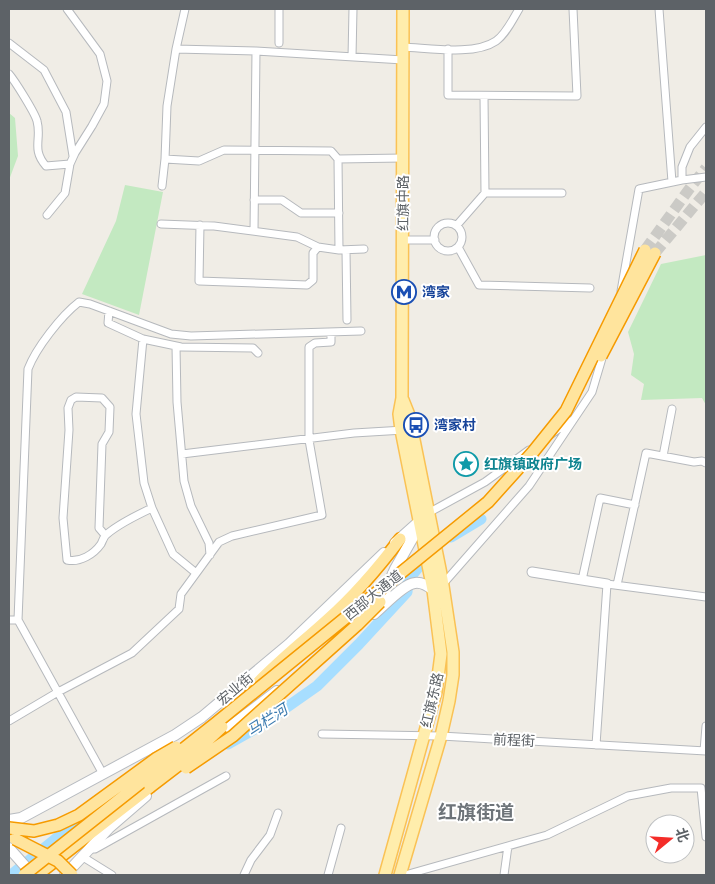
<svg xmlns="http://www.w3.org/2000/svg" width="715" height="884" viewBox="0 0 715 884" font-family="Helvetica,'Noto Sans SC',sans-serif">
<rect width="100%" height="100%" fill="#f0ede6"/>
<path fill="#c3e9c1" d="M9,113L15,118L18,156L9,180Z
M125,185L163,192L139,315L82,294L116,221Z
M706,255V405L702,398L641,400L644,384L631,375L634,354L628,332L661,264Z"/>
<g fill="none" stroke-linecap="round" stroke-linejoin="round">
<path stroke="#a7deff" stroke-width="11" d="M451,537L481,519
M228,744L260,726L317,686L359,644L407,592L408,580L430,553
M11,875L63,833L93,817"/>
<path stroke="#cbcac6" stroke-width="11" stroke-dasharray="11 5.5" stroke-linecap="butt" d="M645,250L690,188L706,168
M655,253L706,192"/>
<defs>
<path id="minor" d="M279,9V43
M659,9L672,182
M9,43L44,70L66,112L73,156
M403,47C429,48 474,56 496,41C506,34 513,19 519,9
M176,49L256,51L403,60
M448,49V95L577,96L573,9
M352,57L353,9
M9,74C15,81 35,113 37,121C42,139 31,149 46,166L70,164
M484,96L485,193
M165,159L199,161L224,150L331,151L338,159
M682,180V167L690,147L706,127
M162,186L165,159L167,106L176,49L185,9
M254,200H282L301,213H339
M47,215L65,193L70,164L75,153L92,126L104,104L107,81L100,54L67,9
M434 237a14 14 0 1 1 28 0a14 14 0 1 1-28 0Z
M161,224L214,226L297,237L318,247L339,250
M200,225L199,281L307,285L313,280V253L318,247
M457,225L485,193H562
M254,231L256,51
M404,240H435
M458,247L479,285L590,288
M364,249L339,250L338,159L403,158
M346,250L347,320
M621,291L639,189L682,180L706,177
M109,311L108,323L143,339L181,347L253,348L258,353
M143,339L136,414L144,483L152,508L173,554L196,573
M176,346L177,402L184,481L191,506L209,543L210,555
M550,435L570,421
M182,454L354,433L404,430
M663,456L672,409
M430,512L485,482L529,450
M105,535L99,528L102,444L109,432L110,407L102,398L76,397L71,400L68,408L69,430L63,518L67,560C80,563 94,554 101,544C103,540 104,536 107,534C120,523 137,515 152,508
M582,580L600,498L635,505
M443,584L529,486L592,392L603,355
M617,585L646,453L694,462L702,461L706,463
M9,620H18
M9,721L58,692L132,653L179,609L181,594L219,542L232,536L322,515L309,440V347L315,343L331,342V332
M322,734L441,736L706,751
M596,745L607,584L706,597
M704,751L706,726
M103,774L18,620L28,369C36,348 61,316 79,302L90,304L171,334L191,336L361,331
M90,849H95L226,776
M83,857L112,875
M244,875L251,860L270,835L278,813
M328,875L341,828
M405,875L547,835L628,796L671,788H701L706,837
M504,875L508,846"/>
<path id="tertiary" d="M532,572L607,584"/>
<path id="secondary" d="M395,543L423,518
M377,610L395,569L420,525
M374,614C384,606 403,584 415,583C422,582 428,586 433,590
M219,735L277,691
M9,820L21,818L175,735L202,717L289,644L384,553
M9,848L33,875
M65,875L109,828L146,796"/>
<path id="primary" d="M385,875L436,692L441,654L433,590L401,430L399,414L402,398L403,9
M400,875L441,736L449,701L453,675V652L442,579L409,415L403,400"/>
<path id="trunk" d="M251,690C274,664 302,643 328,619C355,595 378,568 400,539
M37,875L150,787"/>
</defs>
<use href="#minor" stroke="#b6b9bd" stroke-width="9"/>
<use href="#tertiary" stroke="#b6b9bd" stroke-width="11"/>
<use href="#secondary" stroke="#b7bbc0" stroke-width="12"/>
<use href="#primary" stroke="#fac255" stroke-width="14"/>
<use href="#trunk" stroke="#f69b00" stroke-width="14"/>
<use href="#minor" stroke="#fff" stroke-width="7"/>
<use href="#tertiary" stroke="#fff" stroke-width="9"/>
<use href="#secondary" stroke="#fff" stroke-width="10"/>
<use href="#primary" stroke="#ffedac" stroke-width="11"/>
<use href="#trunk" stroke="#ffe49d" stroke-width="11"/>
<defs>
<path id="trunk-bridge" d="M601,356L655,253
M186,768L233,736L357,625L380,602
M150,787L193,754L222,727
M9,828L34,831L58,825L79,815L157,758L176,747
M15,839L58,861L72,875
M24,875L216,723L488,502L533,452L566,411L645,250"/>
</defs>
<use href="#trunk-bridge" stroke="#f69b00" stroke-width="14" stroke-linecap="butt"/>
<use href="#trunk-bridge" stroke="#ffe49d" stroke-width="11"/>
</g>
<defs>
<symbol id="metro-ring" viewBox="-11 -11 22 22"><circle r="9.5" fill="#fff" stroke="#1a4fb4" stroke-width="1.5"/><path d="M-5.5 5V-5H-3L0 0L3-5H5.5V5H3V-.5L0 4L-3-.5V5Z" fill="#1a4fb4"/></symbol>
<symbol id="bus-ring" viewBox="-11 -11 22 22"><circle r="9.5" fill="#fff" stroke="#1a4fb4" stroke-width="1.5"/><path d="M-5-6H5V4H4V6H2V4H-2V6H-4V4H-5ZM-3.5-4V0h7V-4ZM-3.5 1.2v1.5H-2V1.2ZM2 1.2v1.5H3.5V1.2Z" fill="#1a4fb4"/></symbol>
<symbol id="sight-ring" viewBox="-11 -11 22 22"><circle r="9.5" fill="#fff" stroke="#0f9aa8" stroke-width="1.5"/><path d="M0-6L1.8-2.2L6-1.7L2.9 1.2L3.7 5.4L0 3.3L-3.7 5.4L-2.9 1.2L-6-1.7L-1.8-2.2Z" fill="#0f9aa8"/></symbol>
</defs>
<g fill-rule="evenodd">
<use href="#metro-ring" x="390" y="278" width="28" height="28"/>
<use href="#bus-ring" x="402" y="411" width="28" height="28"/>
<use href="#sight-ring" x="452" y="450" width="28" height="28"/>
</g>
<g text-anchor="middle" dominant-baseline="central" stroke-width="4" stroke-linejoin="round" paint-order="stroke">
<g font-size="14" fill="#5d6267" stroke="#fff">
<text transform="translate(403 203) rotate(-90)">红旗中路</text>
<text transform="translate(373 595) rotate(-39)">西部大通道</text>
<text transform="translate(235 689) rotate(-40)">宏业街</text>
<text transform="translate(432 700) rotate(-77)">红旗东路</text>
<text transform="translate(514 740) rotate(3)">前程街</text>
</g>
<g font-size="14" font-weight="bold" fill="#164399" stroke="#fff" text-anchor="start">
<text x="422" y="292">湾家</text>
<text x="434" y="425">湾家村</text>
</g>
<g font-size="14" font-weight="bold" fill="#0d838f" stroke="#fff" text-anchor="start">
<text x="484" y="464">红旗镇政府广场</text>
</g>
<g font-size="15" font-style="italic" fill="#3a7aaf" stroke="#fff">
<text transform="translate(267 720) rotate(-33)">马栏河</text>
</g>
<g font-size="19" font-weight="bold" fill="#6e7479" stroke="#fff">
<text x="476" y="812">红旗街道</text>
</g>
</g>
<rect width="715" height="884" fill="none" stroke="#5d6267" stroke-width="20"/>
<g transform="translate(670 839) rotate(72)"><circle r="24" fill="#ffffff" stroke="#bec0c2"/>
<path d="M0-4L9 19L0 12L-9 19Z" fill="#f42c28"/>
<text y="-8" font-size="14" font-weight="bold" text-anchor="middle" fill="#5d6267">北</text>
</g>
</svg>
